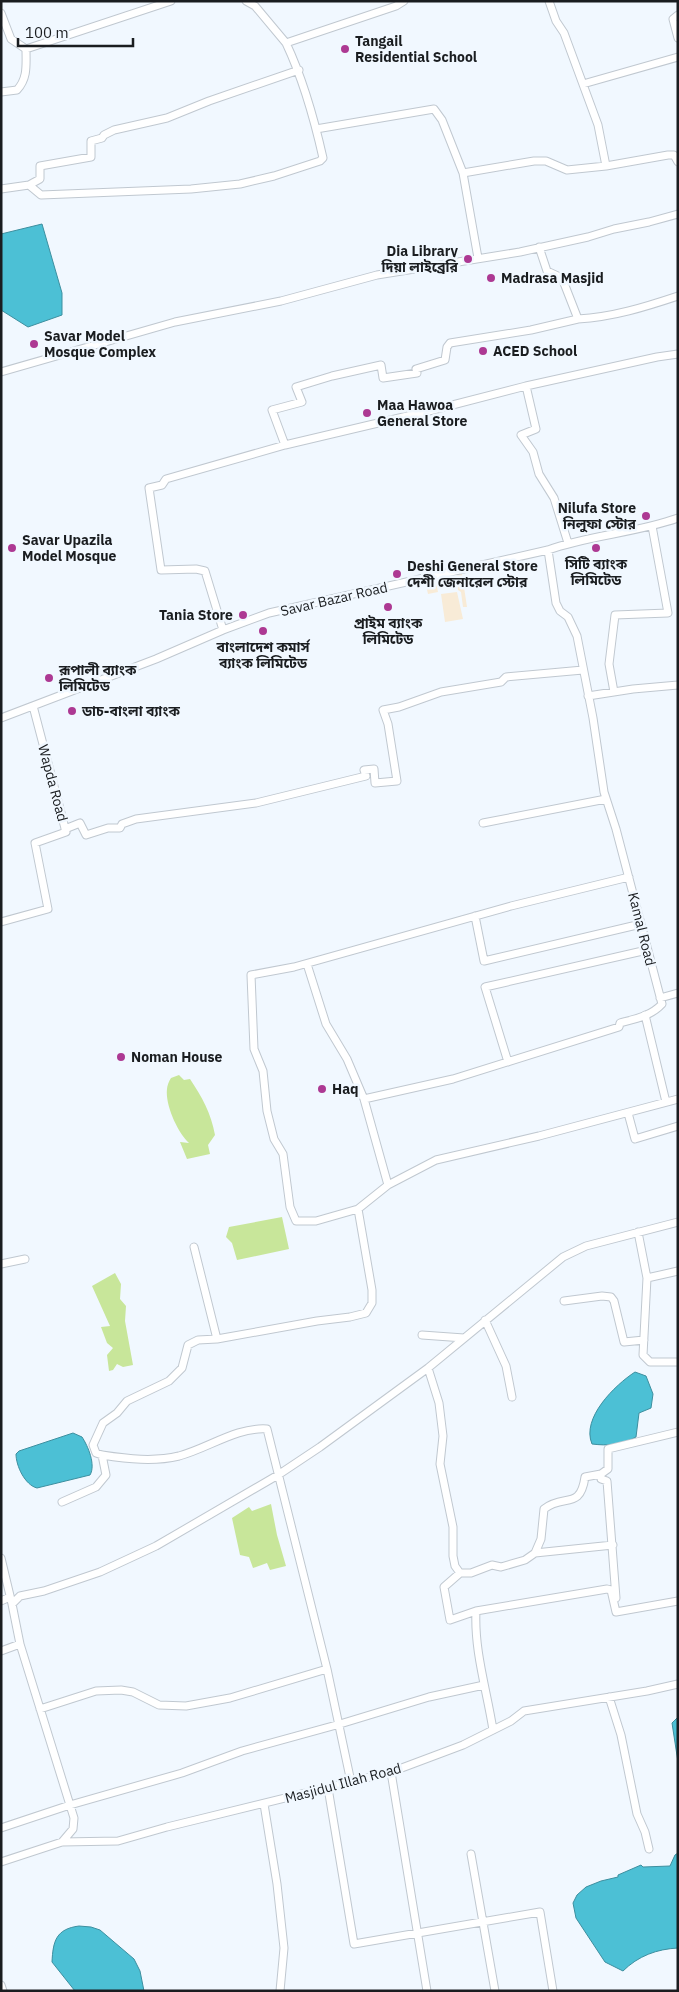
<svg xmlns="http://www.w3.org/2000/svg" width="679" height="1992" viewBox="0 0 679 1992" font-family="'IBM Plex Sans','Noto Sans Bengali',sans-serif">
<rect width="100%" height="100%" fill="#f1f8ff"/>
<path fill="#f8ebd7" d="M462,574L467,607H463L461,592L458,590L457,583L437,587L438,592L428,594L425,581Z
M457,592L463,619L445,622L441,594Z"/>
<path fill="#c8e69a" d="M179,1075L184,1080L190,1079C202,1097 211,1113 215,1135L208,1145L210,1154L187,1159L180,1142L189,1143C178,1133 165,1105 167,1089C167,1086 169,1081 171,1078Z
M282,1217L289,1249L237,1260L232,1243L226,1237L229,1227Z
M115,1273L121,1284L120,1299L126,1306L125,1321L133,1365L123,1367L117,1364L113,1370L109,1371L107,1355L113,1348L107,1343L101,1327L110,1326L92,1286Z
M271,1504L277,1535L286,1566L270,1570L267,1563L253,1568L249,1557L240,1555L232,1518L249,1507L252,1511Z"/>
<path fill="#4cc0d5" stroke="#3d8f9f" d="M42,224L62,293V315L28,327L1,310V234Z
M635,1372L646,1376L653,1394L651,1408L639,1413L636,1437C622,1445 608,1446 592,1444C581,1418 615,1385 635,1372Z
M73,1433L82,1437C88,1446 96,1465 90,1475L37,1488C25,1485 16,1466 16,1454L19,1451Z
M678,1717V1762L672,1723Z
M678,1853V1948C657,1949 638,1956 623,1971L605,1962L576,1918L573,1903L577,1895L586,1887L601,1881L618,1877V1875L641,1865L643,1867L670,1866L675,1855Z
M79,1926L91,1927L100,1930L134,1959L140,1971L144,1991H75L52,1962C53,1941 56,1929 79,1926Z"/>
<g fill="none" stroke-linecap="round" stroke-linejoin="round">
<defs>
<path id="street" d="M246,1L255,6L286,43L396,6L404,1
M549,1L556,21L564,33L598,125L606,166L668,155H674L678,162
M1,13L11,39L26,49
M678,15L673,19L678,38
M583,84L678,57
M1,92L17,90C28,78 26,65 26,49L171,1
M316,129L434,109L442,120L463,173L478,258
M463,173L534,161H546L567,170L606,166
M29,185L40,179V166L91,157V141L102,138L104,135L114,130L167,118L209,101L299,70
M1,189L29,185L41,195L191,189L240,184L274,176L320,161L323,158C314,118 303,79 286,43
M539,247L547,271L562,278L578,319C613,317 645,307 678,296
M1,372L175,322L281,301L377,275L520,252L588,237L614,229L649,222L678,214
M526,386L536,429L521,435L533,452L539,474L554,498L568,543
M285,445L272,410L302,402L296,387L332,376L381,365L383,378L417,373L416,369L445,360L447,347L450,343L531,330L578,319
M223,630L205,571L196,569L161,570L149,488L162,485L166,479L285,445L433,410L526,386L657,357L678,354
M614,692L609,664L615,615L668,613L652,526
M588,696L633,689L678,685
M1,718L156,659L223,630L269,613L548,550C590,535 636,533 678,518
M483,823L606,799
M65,829L80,823L86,835L108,828H120L122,824L136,819L256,803L366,776L364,770L374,769L375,783L397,781L388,724L383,710L399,707L441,692L501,682L506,677L583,670
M475,916L484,961L641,924
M1,922L48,909L35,843L66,832L33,706
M307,964L326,1024L347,1059L364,1099L388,1185L358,1209L372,1290V1303L366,1313L350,1317L317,1321L217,1339L198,1340L188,1345L182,1368L169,1381L127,1401L117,1413L103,1423L93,1445L96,1453L102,1455C128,1459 154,1462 179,1456C209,1448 236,1427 267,1429L327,1669L351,1782
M660,998L678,993
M645,1015L666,1102
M508,1062L485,987L647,950
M364,1099L453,1079L619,1027L620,1023C635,1019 651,1016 662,1004L616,829L604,792L593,718L577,636L568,617L560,611L556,603L548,550
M628,1113L635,1139L678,1126
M388,1185L436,1160L539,1136L678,1099
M358,1209L316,1221H296L290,1207L283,1154L274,1139L267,1111L263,1071L254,1049L251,975L294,967L511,906L629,877
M638,1232L647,1278L678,1271
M194,1247L217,1339
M1,1264L25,1259
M647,1278L643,1355L650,1362H678
M564,1301L602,1296L611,1297L614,1301L624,1342L644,1340
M485,1320L506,1366L512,1397
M422,1335L464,1338
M428,1368L439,1403L443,1436L440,1464L453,1527V1556L455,1566L460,1573H471L492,1565L501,1567L525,1560L535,1553L541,1539L544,1509C564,1493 580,1511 585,1477L601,1474L608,1469V1449L678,1432
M601,1474V1479L607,1481L616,1598
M62,1502L96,1487L106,1475L102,1455
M535,1553L613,1545
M1,1558L12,1604
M460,1573L444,1587L450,1620L476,1611
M1,1601L10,1597
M20,1644L74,1818L73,1829L62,1842
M1,1651L20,1644L12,1604L20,1596L44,1591L100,1572L156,1546L278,1475L320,1447L428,1368L563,1257L586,1246L678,1222
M609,1697L621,1735L637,1814L645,1832L649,1849
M40,1709L96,1691L121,1690L133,1692L159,1705L186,1706L230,1698L327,1669
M493,1730C487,1691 474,1651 476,1611L607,1589L611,1590L616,1612L678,1601
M391,1772L427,1991
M328,1788L354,1944L540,1912L553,1991
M264,1804L277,1884L284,1948L280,1991
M1,1828L70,1805L182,1773L242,1751L340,1724L429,1697L484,1685
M471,1854L495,1991
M1,1862L62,1842L118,1841L167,1827L391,1772L463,1745L511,1721L524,1711L647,1691L678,1684
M1,1985L3,1991"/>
</defs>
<use href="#street" stroke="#c0c8d0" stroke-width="9"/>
<use href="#street" stroke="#fff" stroke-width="7"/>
</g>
<g fill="#ad3993" stroke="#f1f8ff" stroke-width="2">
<circle cx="345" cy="49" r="5"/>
<circle cx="468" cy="259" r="5"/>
<circle cx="491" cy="278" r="5"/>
<circle cx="34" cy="344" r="5"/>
<circle cx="483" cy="351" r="5"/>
<circle cx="367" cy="413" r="5"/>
<circle cx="646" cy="516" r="5"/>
<circle cx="12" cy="548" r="5"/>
<circle cx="596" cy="548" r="5"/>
<circle cx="397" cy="574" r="5"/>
<circle cx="388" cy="607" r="5"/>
<circle cx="243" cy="615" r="5"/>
<circle cx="263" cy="631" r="5"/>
<circle cx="49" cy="678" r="5"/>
<circle cx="72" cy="711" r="5"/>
<circle cx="121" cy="1057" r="5"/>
<circle cx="322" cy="1089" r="5"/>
</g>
<g text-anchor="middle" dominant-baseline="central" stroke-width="5" stroke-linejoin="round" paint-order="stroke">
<g font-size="14" font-weight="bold" fill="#1a1d20" stroke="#f1f8ff" text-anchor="start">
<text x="355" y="41">Tangail<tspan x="355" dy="16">Residential School</tspan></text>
<text x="458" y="251" text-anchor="end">Dia Library<tspan x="458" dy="16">দিয়া লাইব্রেরি</tspan></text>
<text x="501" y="278">Madrasa Masjid</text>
<text x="44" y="336">Savar Model<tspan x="44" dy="16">Mosque Complex</tspan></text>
<text x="493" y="351">ACED School</text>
<text x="377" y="405">Maa Hawoa<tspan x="377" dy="16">General Store</tspan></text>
<text x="636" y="508" text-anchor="end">Nilufa Store<tspan x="636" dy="16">নিলুফা স্টোর</tspan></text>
<text x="22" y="540">Savar Upazila<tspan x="22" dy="16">Model Mosque</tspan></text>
<text x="596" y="564" text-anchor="middle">সিটি ব্যাংক<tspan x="596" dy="16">লিমিটেড</tspan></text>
<text x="407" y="566">Deshi General Store<tspan x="407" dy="16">দেশী জেনারেল স্টোর</tspan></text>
<text x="233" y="615" text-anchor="end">Tania Store</text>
<text x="388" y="623" text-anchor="middle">প্রাইম ব্যাংক<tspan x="388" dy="16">লিমিটেড</tspan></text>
<text x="263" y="647" text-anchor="middle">বাংলাদেশ কমার্স<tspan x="263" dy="16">ব্যাংক লিমিটেড</tspan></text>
<text x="59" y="670">রূপালী ব্যাংক<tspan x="59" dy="16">লিমিটেড</tspan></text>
<text x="82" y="711">ডাচ-বাংলা ব্যাংক</text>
<text x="131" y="1057">Noman House</text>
<text x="332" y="1089">Haq</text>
</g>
<g font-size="14" fill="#1a1d20" stroke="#f1f8ff">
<text transform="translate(334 599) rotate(-13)">Savar Bazar Road</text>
<text transform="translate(53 783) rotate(75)">Wapda Road</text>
<text transform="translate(642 929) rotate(76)">Kamal Road</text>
<text transform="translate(343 1783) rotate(-15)">Masjidul Illah Road</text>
</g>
</g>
<rect width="679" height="1992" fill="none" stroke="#1a1d20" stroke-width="5"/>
<path d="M18 38v8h115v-8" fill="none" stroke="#1a1d20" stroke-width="2.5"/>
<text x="25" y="38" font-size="15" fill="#1a1d20" stroke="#f1f8ff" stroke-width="4" paint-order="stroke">100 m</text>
</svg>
